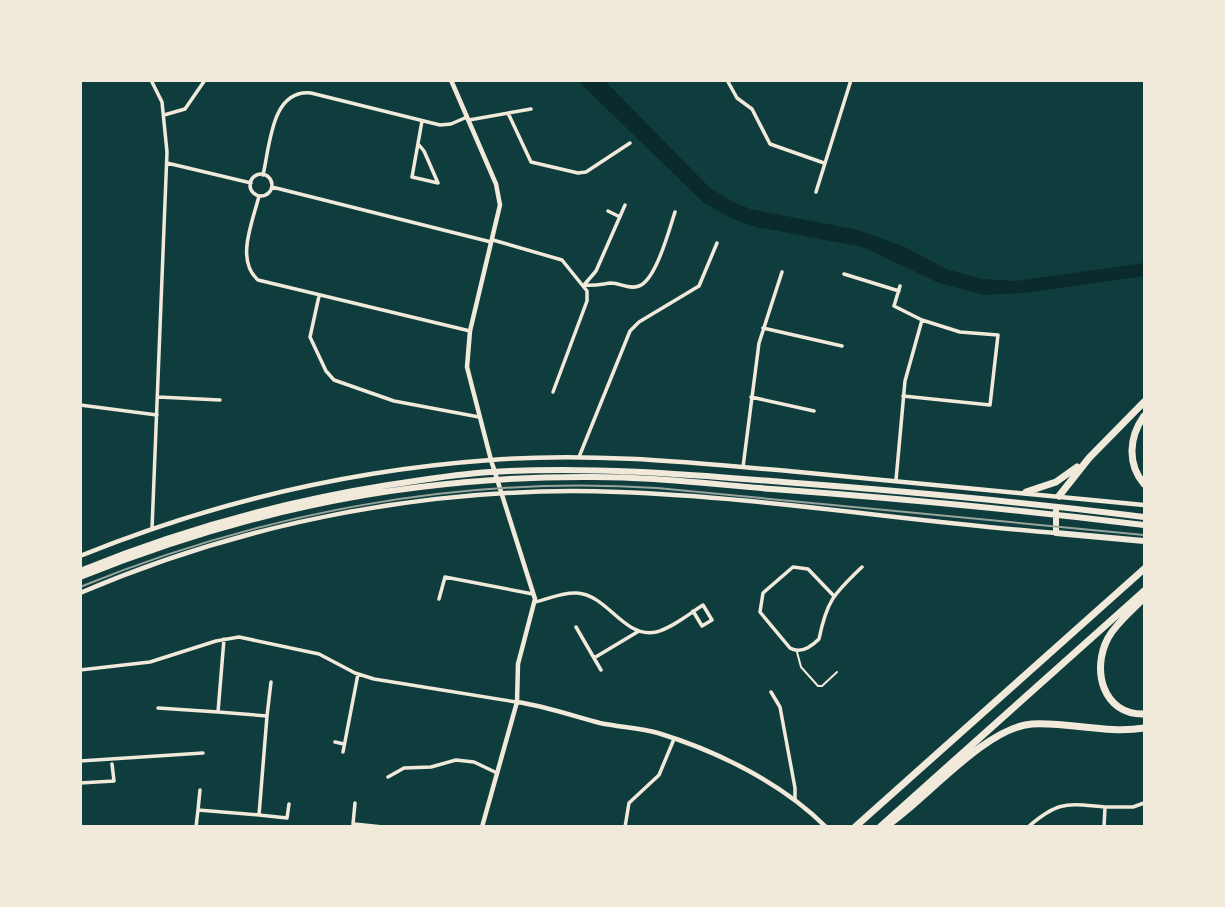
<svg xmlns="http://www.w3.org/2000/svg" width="1225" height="907" viewBox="0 0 1225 907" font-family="'Source Sans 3',sans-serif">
<rect width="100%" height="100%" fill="#0f3d3e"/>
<path fill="#0a2a2b" d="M578,81H605L710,188L731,201L750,209L858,230L905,247L946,269L982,279L1016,281L1144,263V276L1024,293L984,295L939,283L863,247L756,227L735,220L704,203Z"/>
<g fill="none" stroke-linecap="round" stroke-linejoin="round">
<path stroke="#f1e9da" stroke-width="2" d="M797,652L801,667L818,686H822L837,672"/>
<path stroke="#f1e9da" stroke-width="3.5" d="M151,80L162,102L167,152L152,529
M727,80L737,98L752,109L770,144L824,163
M508,113L531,162L578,173L586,172L630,143
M164,115L185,109L205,80
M469,120L531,109
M419,145L424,151L438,183L412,177L422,121
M167,163L251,183
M250 185a11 11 0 1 1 22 0a11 11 0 1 1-22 0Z
M263,175C270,146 271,89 311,93L440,125L451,124L467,117
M272,187L491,242
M816,192L851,80
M259,196C253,221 235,260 258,280L470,331
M608,211L620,217
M493,240L562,260L587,291V301L553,392
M844,274L899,291
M584,285C594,286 602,284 611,283C621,283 628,290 639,286C656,280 669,230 675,212
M584,285L596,271L625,205
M319,296L310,337L326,371L334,380L394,401L479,417
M763,328L842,346
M903,396L990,405L998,335L960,332L922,320
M158,397L220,400
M751,397L814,411
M80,405L157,415
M579,457L630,331L639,322L699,286L717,243
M743,467L759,343L782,272
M896,480L905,381L922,320L894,306L900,286
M833,595L808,569L793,567L763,593L760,612L790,648C800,654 811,647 819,639C827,600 834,594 862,567
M439,599L445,577L533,594
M535,602C549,599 562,592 577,593C608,595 624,639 656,632C672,628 689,614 703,605L712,620L702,626L693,611
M576,627L594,658
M80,670L150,662L216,641L239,637L319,654L355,673L374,679L516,702
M601,670L594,658L639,631
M771,692L780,707L795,788V799
M158,708L218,712L224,639
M218,712L267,716L271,682
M267,716L259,815L287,818L289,804
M335,742L344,744
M343,752L358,674
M80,761L203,753
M388,777L404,768L431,767L456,760L474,762L497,773
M80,783L114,781L112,764
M1105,807H1133L1144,803
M198,810L200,790
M353,824L355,803
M354,824L383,827
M196,827L198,810L259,815
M625,827L629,803L659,775L674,739
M1028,827C1059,800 1067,804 1105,807L1104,827"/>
<path stroke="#f1e9da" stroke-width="4.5" d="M451,80L496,184L500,205L470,331L467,367L491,460L535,599L518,664L517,702L482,827
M80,556C211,503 350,470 491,460C594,452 696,463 799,472C914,482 1029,493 1144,505
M80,593C247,521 437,485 618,492C764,497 910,522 1056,533
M517,702C545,706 573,716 600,723C619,727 640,728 658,733C717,751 782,783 826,827"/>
<path stroke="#f1e9da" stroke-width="6" d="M1056,511V533L1144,541
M80,571C180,530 282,502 388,485C422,480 456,474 490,472C588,466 685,474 783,482C904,491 1024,502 1144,517
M80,577C190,533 303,501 420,487C474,480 529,477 583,477C646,476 709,484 772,489C896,498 1021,510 1144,525"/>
<path stroke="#f1e9da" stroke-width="7" d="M1144,416C1129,437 1127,464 1144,484
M1026,492L1056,482L1077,467
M1059,496L1089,458L1144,402
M1144,598C1132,611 1117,622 1108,638C1091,670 1103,715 1144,714
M889,824C927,798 986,727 1032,724C1070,722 1107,734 1144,728
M855,827L1144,569
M880,827L1144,591"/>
<path stroke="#97a49c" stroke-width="2" d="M80,587C261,513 462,475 657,488L1144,535"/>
</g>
<rect width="1225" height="907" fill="none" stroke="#f1e9da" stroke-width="164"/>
</svg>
